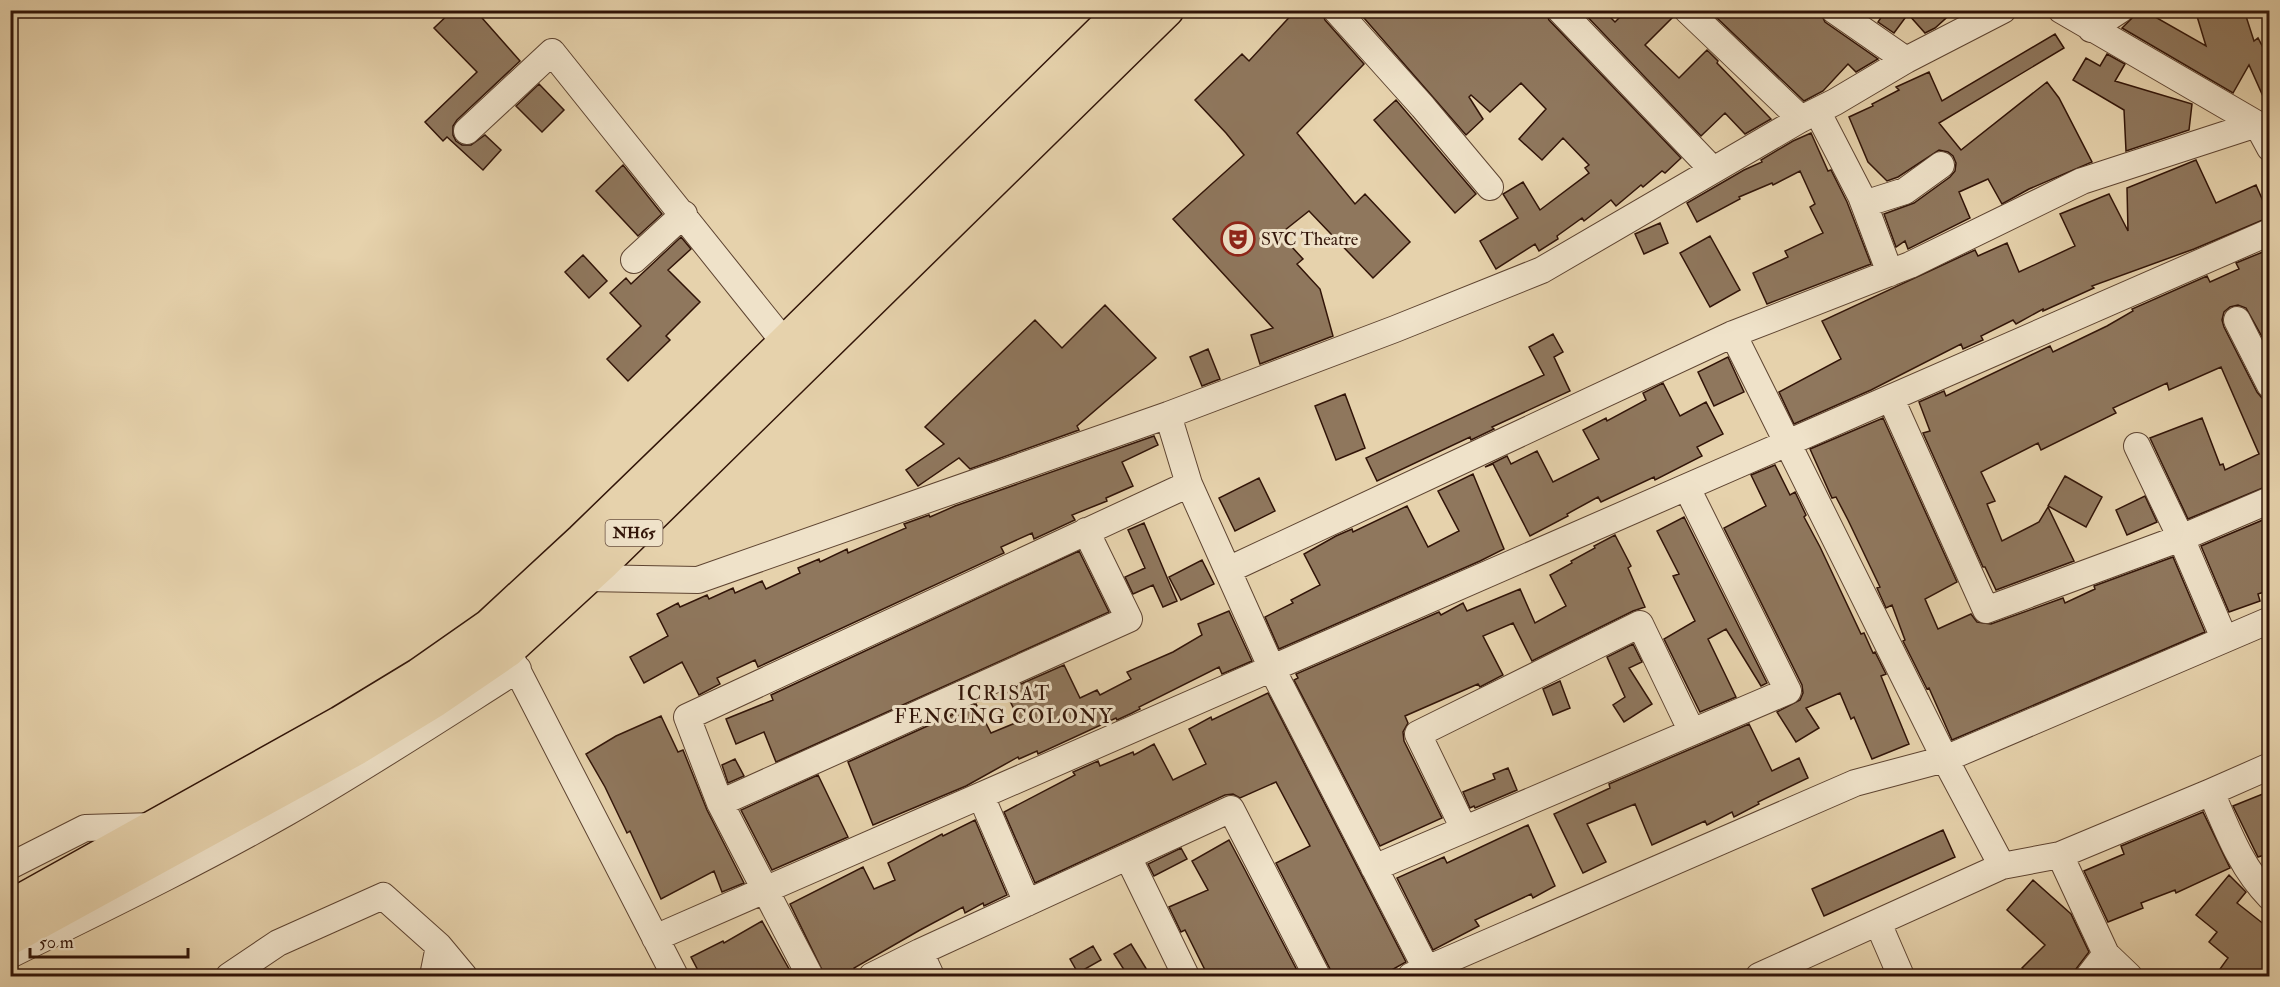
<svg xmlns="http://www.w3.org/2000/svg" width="2280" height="987" viewBox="0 0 2280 987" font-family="'IM FELL Double Pica',serif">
<rect width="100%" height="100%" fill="#e6d2ac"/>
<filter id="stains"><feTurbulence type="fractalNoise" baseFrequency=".00333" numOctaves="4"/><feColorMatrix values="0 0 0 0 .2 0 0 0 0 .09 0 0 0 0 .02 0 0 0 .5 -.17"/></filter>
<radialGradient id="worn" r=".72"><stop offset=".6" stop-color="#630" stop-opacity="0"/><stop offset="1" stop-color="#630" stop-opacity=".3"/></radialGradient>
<path fill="#8f775d" stroke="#311408" stroke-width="1.5" d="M453,10H475L520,61L457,120L453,126V135L456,141L462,145H471L485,135L501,150L483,170L447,137L443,141L425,122L477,72L434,28Z
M1296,10H1321L1325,20L1364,64L1297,133L1355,204L1365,194L1410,242L1373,278L1309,211L1280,234L1303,259L1297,264L1320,289L1333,336L1260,364L1251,335L1273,328L1173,219L1244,155L1226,133L1195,100L1242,54L1249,61Z
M1357,10H1545L1549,20L1681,158L1665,173L1662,171L1643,187L1641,185L1616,206L1611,200L1584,221L1582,218L1557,236L1558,239L1539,251L1535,244L1496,269L1480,241L1518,218L1503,194L1523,182L1540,210L1589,173L1585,168L1589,165L1563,138L1542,160L1519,139L1546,109L1521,83L1490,112L1471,95L1469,97L1483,119L1466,135Z
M1581,10H1603L1615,22L1627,10H1672L1674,16L1645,45L1679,78L1707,50L1718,61L1717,63L1771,119L1745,134L1725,113L1701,136Z
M1720,10H1819L1825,22L1878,59L1856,72L1848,64L1823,91L1804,101L1716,17Z
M1886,10H1917L1954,11L1935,28L1925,33L1908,14L1894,33L1878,22Z
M2135,10H2143L2206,46L2196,13L2206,10H2244L2254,41L2258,38L2270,61V112L2249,65L2233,93L2122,28L2133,17Z
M2055,34L2064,48L1939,123L1961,150L2047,82L2059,98L2092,162L2029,189L2002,204L1988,179L1959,192L1970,218L1908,249L1905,241L1896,247L1884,214L1914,203L1950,177L1955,171L1956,163L1953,156L1948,152L1939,150L1898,177L1887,181L1868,162L1849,117L1873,106L1872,104L1899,90L1896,87L1929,72L1942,101Z
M2107,54L2125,64L2115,81L2192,104L2189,130L2126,151L2124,110L2073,80L2086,58L2100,66Z
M539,84L564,110L542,132L516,106Z
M1396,100L1476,194L1455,213L1374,120Z
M1811,133L1828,171L1831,170L1847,202L1871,264L1767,304L1753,273L1788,257L1785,251L1823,233L1810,207L1815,204L1800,171L1773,185L1772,183L1739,197L1740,199L1697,222L1687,203L1744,170L1762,162L1761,160L1793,141Z
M2196,160L2216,203L2256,185L2270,217L2194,249L2092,286L2094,288L2043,311V309L2016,324L2013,320L1981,336L1983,340L1963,349L1961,344L1871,390L1794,424L1779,392L1841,359L1822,321L1975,250L1978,256L2007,243L2019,272L2075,246L2060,214L2109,194L2128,231L2127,188Z
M623,165L662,214L638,236L596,191Z
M1660,223L1668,243L1644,254L1635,234Z
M1710,236L1740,290L1710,307L1680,253Z
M681,237L691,249L668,270L700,302L666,336L670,340L628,381L607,359L641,326L610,293L626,278L631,284Z
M2270,249V351L2246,308L2238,305L2230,307L2224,312L2222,320L2224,327L2257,392L2262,398L2270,400V485L2188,519L2150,438L2202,418L2220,465L2223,464L2225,470L2259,454L2221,367L2169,390L2167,383L2113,408L2116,413L2041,450L2038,443L1981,472L1995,501L1987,504L2002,541L2039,522L2048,507L2074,561L1996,590L1985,567H1983L1923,433L1930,431L1919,402L1944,391L1946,396L2050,346L2053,352L2107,326L2133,311L2132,309L2207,276L2210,282L2239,269L2236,263Z
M583,255L607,281L589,298L565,272Z
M1105,305L1156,358L1077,426L1079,430L970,469L959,458L918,486L906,470L944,444L925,427L1035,320L1062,348Z
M1553,334L1563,352L1554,357L1570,391L1492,427L1494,429L1471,440L1470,437L1377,481L1366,458L1544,375L1529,347Z
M1208,349L1220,379L1202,386L1190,357Z
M1728,357L1744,392L1714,406L1698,372Z
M1663,383L1680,416L1706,402L1723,434L1697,447L1702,456L1655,480L1654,477L1601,502L1598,497L1567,514L1568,516L1530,536L1493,464L1485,467L1507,456L1511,464L1537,451L1553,482L1599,459L1583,430L1606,418L1607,421L1646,400L1643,393Z
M1345,394L1365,448L1336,460L1315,406Z
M1883,418L1957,582L1925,599L1938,629L1971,614L1977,622L1991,624L2063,598L2065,603L2095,589L2094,586L2173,557L2205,632L1952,740L1929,688L1927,689L1903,641L1905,640L1892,605L1886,608L1877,588L1880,587L1848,520L1836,497L1832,498L1810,449Z
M1154,436L1158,445L1122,462L1133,486L1106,498L1107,501L1072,515L1075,520L1034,539L1032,533L1001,547L1004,553L758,667L755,660L717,678L720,684L699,695L682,662L644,683L630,657L668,636L657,614L678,603L680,607L707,595L709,599L733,588L735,593L762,581L766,589L800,573L798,568L819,559L820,562L847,549L848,553L906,528L904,524L929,515L930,517L955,506Z
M1775,465L1790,495L1795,492L1806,515L1804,517L1820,547L1861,634L1864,633L1873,653L1875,652L1886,674L1881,676L1909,744L1872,759L1854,717L1851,719L1840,693L1806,708L1819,728L1796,742L1777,712L1800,700L1803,693L1802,685L1724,528L1766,506L1751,475Z
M1473,474L1504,549L1480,561L1279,649L1265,617L1293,603L1291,600L1320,585L1304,554L1336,536L1352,529L1353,532L1407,506L1428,547L1459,531L1438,491Z
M2065,476L2102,497L2086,527L2048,506Z
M1259,478L1275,511L1235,531L1219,498Z
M2145,496L2157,522L2127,535L2116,510Z
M1684,517L1767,683L1761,686L1726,629L1708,639L1736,697L1700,712L1664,639L1695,621L1673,576L1679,574L1657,531Z
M2270,517V590L2258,594L2260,601L2229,612L2201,546Z
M1144,523L1177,601L1163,607L1153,585L1133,594L1125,577L1145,568L1128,530Z
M1615,535L1631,566L1628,568L1645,607L1633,611L1532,661L1513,623L1483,636L1503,675L1480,687L1478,684L1405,716L1408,723L1403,732L1404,741L1442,818L1380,846L1294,680L1298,678L1296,674L1439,612L1441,615L1463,603L1467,611L1520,589L1535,623L1566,606L1550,575L1572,563L1571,561L1595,548L1594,546Z
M1079,551L1109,612L776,762L764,732L736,744L726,719L773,700L771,695Z
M1202,560L1214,584L1181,600L1169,577Z
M1229,611L1252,661L1222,674L1219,667L1139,707L1140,709L1132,713L1117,720L1116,718L1038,754L1037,751L1019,759L1018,757L966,786L873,825L848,762L976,704L991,733L1020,721L1005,691L1064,665L1080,698L1097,690L1100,695L1131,679L1127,672L1173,652L1202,635L1198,624Z
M1633,644L1642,662L1629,668L1652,704L1624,722L1613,705L1625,697L1607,657Z
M1560,681L1570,708L1553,715L1543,689Z
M1268,693L1406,962L1381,976H1332L1330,969L1276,863L1310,846L1276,782L1240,798L1233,794L1225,795L1035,883L1004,812L1075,775L1073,772L1098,761L1100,766L1133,752L1134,755L1154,744L1173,780L1206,764L1189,729L1211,717L1212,720Z
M661,716L678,752L683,750L707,810L744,883L722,892L714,871L661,899L630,831L627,833L605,787L586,754L616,736Z
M1749,724L1772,771L1799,758L1808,778L1758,802L1759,804L1734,817L1732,812L1707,825L1705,821L1652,845L1635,804L1587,824L1606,862L1583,873L1554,814L1610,788L1609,784Z
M735,759L744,776L728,783L722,765Z
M1508,768L1517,790L1475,808L1474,806L1470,808L1463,792L1495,779L1493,774Z
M818,775L848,837L772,870L741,810Z
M2270,791V853L2258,857L2233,806Z
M2203,812L2230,868L2176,893L2175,890L2141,903L2143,908L2108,922L2084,871L2124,854L2121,846Z
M975,820L1007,895L984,906L983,903L965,913L963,907L920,930L854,968L857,976H825L790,904L863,867L874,889L895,880L888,863L942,834L943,836Z
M1528,825L1555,886L1533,898L1531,894L1475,920L1479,926L1433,950L1397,878L1444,857L1447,863Z
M1943,830L1955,857L1824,916L1812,889Z
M1229,840L1245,870L1300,976H1208L1185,930L1181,932L1169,907L1208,890L1192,861Z
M1181,848L1187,859L1154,876L1148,864Z
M2229,875L2246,892L2237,903L2270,929V976H2215L2228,958L2209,942L2217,932L2196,915Z
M2033,880L2071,914L2089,952L2076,969L2068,976H2031L2022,968L2045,945L2007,910Z
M762,921L793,976H701L691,957L723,941L724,943Z
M1131,944L1147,970L1137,976H1128L1114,954Z
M1093,946L1101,960L1078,973L1070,959Z"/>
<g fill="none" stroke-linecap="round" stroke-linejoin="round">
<defs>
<path id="minor" d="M1336,10L1423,107L1490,187
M1560,10L1713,170
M1687,10L1801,119
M1834,10L1906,60
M2061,10L2257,124L2270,148
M2091,29L2120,10
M1817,111L1861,196L1890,273
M467,131L552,52L785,343
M1864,204L1905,191L1941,165
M634,260L684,214
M2237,320L2270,385
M1733,334L1945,759L2002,866
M1891,399L1986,610L2181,538L2270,500
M1168,415L1189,484L1272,669L1430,976
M2137,446L2181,538L2224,638
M1228,570L1733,334L1910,265L2082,181L2257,124
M586,578L698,580L1168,415L1395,329L1542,270L1801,119L1835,102L1906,60L2003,10
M510,656L675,976
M2211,792C2227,829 2241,868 2270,897
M981,796L1027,903
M720,803L1129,619L1086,531
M1464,829L1418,734L1640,624L1692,732
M2060,855L2106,954L2129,976
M1128,857L1186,976
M10,866L85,828L154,826
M1374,868L1788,691L1687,488
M1878,923L1901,976
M655,938L2270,232
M920,952L931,976
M10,955C103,909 196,864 286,813C365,768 441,718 518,669
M229,976L278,943L383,896L439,946L464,976
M433,976L439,946
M810,976L720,803L687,717L1189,484
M872,976L920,952L1231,809L1317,976
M1411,976L1855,783L1945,759L2270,620
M1759,976L2002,866L2060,855L2211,792L2270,766
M2089,976L2106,954"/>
<path id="highway" d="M10,907L340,723L419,675L489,626L582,540L711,415L1123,10
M10,938L357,748L434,701L507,651L604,562L1167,10"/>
</defs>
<use href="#minor" stroke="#5e4431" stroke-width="28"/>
<use href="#highway" stroke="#311408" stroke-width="36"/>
<use href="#minor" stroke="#efe2c9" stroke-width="26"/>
<use href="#highway" stroke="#e6d2ac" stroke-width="33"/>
</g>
<defs>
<symbol id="theatre-ring" viewBox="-11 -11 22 22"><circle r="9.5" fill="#efe2c9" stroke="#8f2418" stroke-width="1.5"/><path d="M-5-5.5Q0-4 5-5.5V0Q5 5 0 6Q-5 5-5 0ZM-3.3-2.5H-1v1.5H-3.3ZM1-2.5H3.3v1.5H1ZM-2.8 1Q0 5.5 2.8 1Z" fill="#8f2418"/></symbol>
</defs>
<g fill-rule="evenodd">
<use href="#theatre-ring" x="1219" y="220" width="38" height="38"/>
</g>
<g text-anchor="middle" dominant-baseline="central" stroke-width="6" stroke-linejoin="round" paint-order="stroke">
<rect fill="#efe2c9" stroke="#6a5242" stroke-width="1.5" x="605.5" y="520" width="57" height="26" rx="4.5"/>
<g font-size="16" font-weight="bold" fill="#311408">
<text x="634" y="533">NH65</text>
</g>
<g font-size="18" fill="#311408" stroke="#efe2c9" text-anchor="start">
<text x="1261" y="239">SVC Theatre</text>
</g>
<g font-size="20" letter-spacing="1.5" fill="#311408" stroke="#efe2c9">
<text x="1004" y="693">ICRISAT<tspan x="1004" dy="23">FENCING COLONY</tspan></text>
</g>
</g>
<rect width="2280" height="987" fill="none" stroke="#e6d2ac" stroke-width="36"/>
<rect x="12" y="12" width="2256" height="963" fill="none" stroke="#311408" stroke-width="3"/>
<rect x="18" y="18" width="2244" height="951" fill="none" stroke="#311408" stroke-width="1.5"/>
<path d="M30 948v9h158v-9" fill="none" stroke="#311408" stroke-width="3"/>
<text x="39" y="948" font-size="18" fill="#311408" stroke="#efe2c9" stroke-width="4.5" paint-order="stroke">50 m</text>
<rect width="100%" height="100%" filter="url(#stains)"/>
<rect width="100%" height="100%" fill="url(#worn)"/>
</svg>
